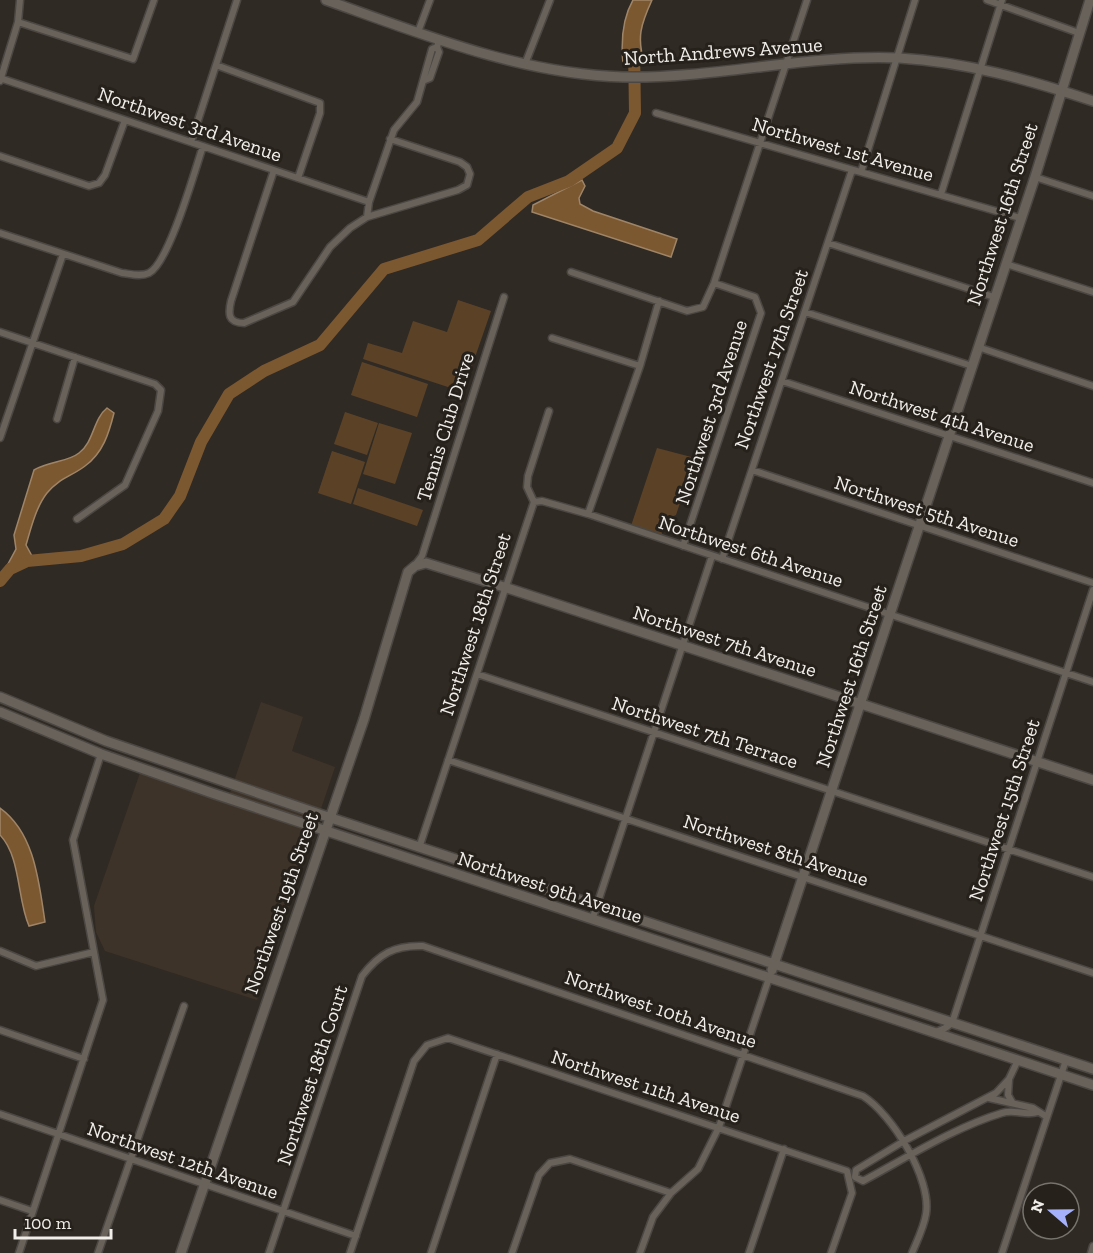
<svg xmlns="http://www.w3.org/2000/svg" width="1093" height="1253" viewBox="0 0 1093 1253" font-family="'Zilla Slab',serif">
<rect width="100%" height="100%" fill="#302a24"/>
<path fill="#3e3329" d="M261,702L303,717L292,751L335,767L257,1000L105,951L96,932L94,906L140,773L227,802Z"/>
<path fill="#5b4227" d="M458,300L491,311L463,392L363,359L368,343L402,353L413,321L447,332Z
M362,362L428,384L417,417L351,395Z
M345,412L378,423L367,455L334,444Z
M379,423L412,433L395,484L363,474Z
M657,448L695,458L676,515L667,519L661,536L631,526Z
M332,451L365,462L351,504L318,493Z
M358,488L423,510L417,526L353,504Z"/>
<path fill="#7c5831" stroke="#9f8568" stroke-width="1.5" d="M633,0H652C641,24 636,38 645,65L623,64C621,43 622,19 633,0Z
M582,180L585,186L579,198L580,204L593,211L677,239L671,257L532,212L533,205Z
M107,408L114,413C109,433 103,453 85,466C72,476 58,479 47,493C36,507 31,528 26,545L32,556L8,564L16,549L14,535L34,470C50,461 68,462 79,453C94,442 93,419 107,408Z
M0,808C35,833 39,883 45,922L29,926C17,899 21,857 0,835Z"/>
<g fill="none" stroke-linecap="round" stroke-linejoin="round">
<path stroke="#7c5831" stroke-width="12" d="M0,581L10,569L27,561L81,556L123,544L164,519L180,496L201,442L229,394L264,371L320,345L384,269L478,240L528,197L569,181L617,148L635,113L634,48"/>
<defs>
<path id="street" d="M987,0L1079,33
M18,22L133,59L154,0
M418,32L430,0
M525,64L550,0
M216,65L320,103V113L298,178
M0,78L369,202
M425,80L430,78L439,52L437,47
M0,81L18,22L20,0
M656,113L1020,218
M191,142L237,0
M0,156L89,186L99,183L105,175L125,120
M274,170L231,301C228,314 228,323 244,323L293,302L330,247L350,228L367,217L369,202L394,130L417,102L432,49L437,47L439,40
M861,172L915,0
M1035,177L1093,196
M941,194L1002,0
M367,217L458,190L467,185L470,174L467,167L460,162L390,139
M0,233L122,273C131,274 141,277 149,273C169,263 195,170 203,146
M828,243L994,297
M1006,264L1093,292
M571,272L687,311L703,307L714,283L807,0
M805,312L972,366
M0,332L155,384L161,390L158,411L125,485L77,519
M552,338L640,366
M978,347L1093,386
M782,381L1093,483
M57,419L75,357
M0,438L63,254
M752,470L1093,583
M534,502L542,501L588,514L1093,682
M534,502L527,487L528,476L549,411
M588,514L640,366L659,301
M683,546L761,313L755,297L714,283
M722,559L852,170
M415,565L422,556L504,297
M477,674L1093,877
M448,760L1093,973
M419,848L534,502
M592,920L712,556
M0,951L36,966L94,952
M0,1030L84,1059
M935,1032C945,1029 951,1026 954,1017L1093,590
M1018,1060L1009,1079L996,1093L904,1141L856,1170L855,1177L863,1181C906,1158 955,1127 1002,1113C1015,1109 1025,1116 1038,1112
M1009,1080L1008,1095L1012,1102
M989,1098L1033,1108L1047,1117
M0,1114L356,1236
M0,1200L32,1211
M19,1253L103,1000L73,840L101,754
M98,1253L184,1006
M269,1253L362,976C379,954 394,945 423,946L863,1096C892,1114 932,1179 926,1214C924,1227 917,1241 912,1253
M350,1253L414,1061L427,1045L448,1038L847,1171L852,1193L831,1253
M431,1253L497,1054
M512,1253L539,1175L550,1163L570,1159L671,1193
M640,1253L653,1217L671,1193L698,1169L719,1127L769,978
M749,1253L784,1149
M1002,1253L1066,1060
M1091,1253L1093,1246"/>
<path id="secondary" d="M326,0C422,34 520,74 623,77C715,79 807,54 899,58C966,62 1030,80 1093,101
M0,697L106,741L328,817L1093,1069
M0,712L101,754L212,793L1093,1085
M772,970L1035,177L1090,0
M181,1253L364,719L408,572L415,566L426,563L504,587L1093,780"/>
</defs>
<use href="#street" stroke="#4c4742" stroke-width="9"/>
<use href="#secondary" stroke="#4c4742" stroke-width="12"/>
<use href="#street" stroke="#68625b" stroke-width="6"/>
<use href="#secondary" stroke="#68625b" stroke-width="9"/>
</g>
<g text-anchor="middle" dominant-baseline="central" stroke-width="6" stroke-linejoin="round" paint-order="stroke">
<g font-size="20" fill="#f1ede9" stroke="#26211b">
<text transform="translate(723 51) rotate(-4)">North Andrews Avenue</text>
<text transform="translate(190 124) rotate(19)">Northwest 3rd Avenue</text>
<text transform="translate(843 149) rotate(16)">Northwest 1st Avenue</text>
<text transform="translate(1002 214) rotate(-72)">Northwest 16th Street</text>
<text transform="translate(771 359) rotate(-71)">Northwest 17th Street</text>
<text transform="translate(711 412) rotate(-72)">Northwest 3rd Avenue</text>
<text transform="translate(942 416) rotate(18)">Northwest 4th Avenue</text>
<text transform="translate(445 427) rotate(-73)">Tennis Club Drive</text>
<text transform="translate(927 511) rotate(18)">Northwest 5th Avenue</text>
<text transform="translate(751 551) rotate(18)">Northwest 6th Avenue</text>
<text transform="translate(475 624) rotate(-72)">Northwest 18th Street</text>
<text transform="translate(725 641) rotate(18)">Northwest 7th Avenue</text>
<text transform="translate(851 676) rotate(-72)">Northwest 16th Street</text>
<text transform="translate(705 732) rotate(18)">Northwest 7th Terrace</text>
<text transform="translate(1004 810) rotate(-72)">Northwest 15th Street</text>
<text transform="translate(776 850) rotate(18)">Northwest 8th Avenue</text>
<text transform="translate(550 887) rotate(18)">Northwest 9th Avenue</text>
<text transform="translate(281 903) rotate(-71)">Northwest 19th Street</text>
<text transform="translate(661 1009) rotate(19)">Northwest 10th Avenue</text>
<text transform="translate(312 1075) rotate(-72)">Northwest 18th Court</text>
<text transform="translate(646 1086) rotate(18)">Northwest 11th Avenue</text>
<text transform="translate(183 1160) rotate(19)">Northwest 12th Avenue</text>
</g>
</g>
<g transform="translate(1051 1211) rotate(290)"><circle r="28" fill="#26211b" stroke="#77736d" stroke-width="1.5"/>
<path d="M0-4.5L10 22L0 15L-10 22Z" fill="#a6b1fc"/>
<text y="-9" font-size="16" font-weight="bold" text-anchor="middle" fill="#f1ede9">N</text>
</g>
<path d="M15 1229v9h96v-9" fill="none" stroke="#f1ede9" stroke-width="3"/>
<text x="24" y="1229" font-size="18" fill="#f1ede9" stroke="#26211b" stroke-width="4.5" paint-order="stroke">100 m</text>
</svg>
